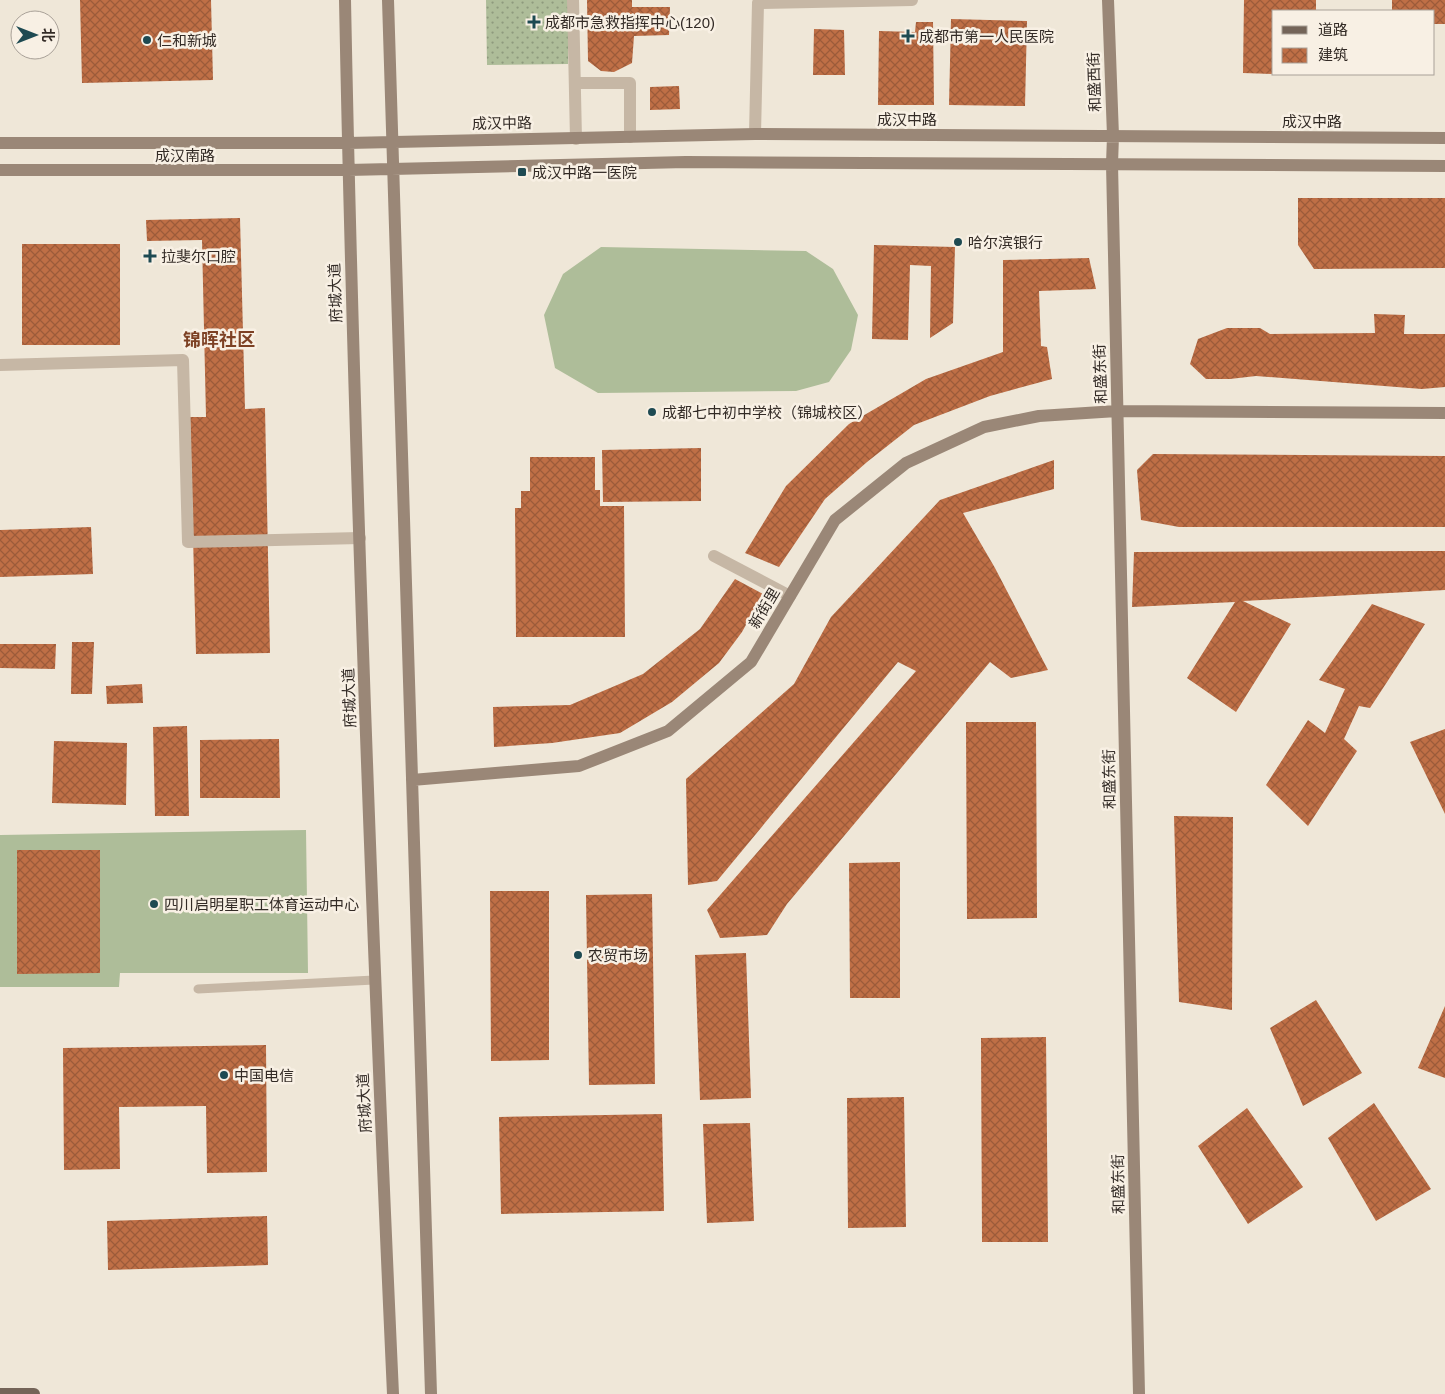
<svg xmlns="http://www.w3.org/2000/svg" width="1445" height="1394" viewBox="0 0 1445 1394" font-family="Arial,'Noto Sans SC',sans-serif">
<defs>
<pattern id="grass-dots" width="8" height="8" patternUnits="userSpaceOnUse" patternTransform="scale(1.25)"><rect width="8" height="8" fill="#aebd99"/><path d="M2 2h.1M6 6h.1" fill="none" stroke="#8e9a7d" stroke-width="1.8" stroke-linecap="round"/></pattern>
<pattern id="building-cross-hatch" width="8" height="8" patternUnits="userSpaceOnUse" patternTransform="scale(1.25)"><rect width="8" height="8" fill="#bf6f46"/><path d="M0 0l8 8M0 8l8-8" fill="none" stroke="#9c5b3a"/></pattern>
</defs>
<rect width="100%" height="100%" fill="#efe7d8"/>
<path fill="url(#grass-dots)" d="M486,0H568V64L487,65Z"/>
<path fill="#aebd99" d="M601,247L806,251L833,269L858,315L851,350L829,382L796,391L598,393L555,368L544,315L563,274Z
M306,830L308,973H120L119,987H0V835Z"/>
<path fill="url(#building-cross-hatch)" d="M80,0H211L213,80L82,83Z
M587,0H632V7H670L669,35L634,36L632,63L614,72L601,71L588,61Z
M1244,0H1316V11H1274V74L1243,73Z
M1392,0H1445V24H1434V11H1392Z
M951,19L1027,21L1025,106L949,105Z
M916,22H933L934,105H878L879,31L915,32Z
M814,29L844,30L845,75H813Z
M679,86L680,109L650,110V87Z
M1298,198H1445V268L1314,269L1298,245Z
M240,218L245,409L265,408L270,653L196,654L190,417H206L202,240L147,241L146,220Z
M22,244H120V345H22Z
M874,245L955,247L953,323L930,338L931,266L910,265L908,340L872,339Z
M1089,258L1096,289L1039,291L1041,346L1047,347L1052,379L990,396L914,425L867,462L825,499L779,567L745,553L786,486L849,424L926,379L1003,352V260Z
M1374,314L1405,315L1404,334H1445V387L1422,389L1256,376L1230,379H1206L1190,364L1198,339L1227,328H1260L1270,334L1375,333Z
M701,448V501L603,502L602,450Z
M1153,454L1445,456V527H1179L1141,520L1137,470Z
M530,457H595V490H600V506H624L625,637H516L515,508H521V491H530Z
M1054,460V489L963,513L995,568L1048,670L1011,678L990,662L787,904L767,935L720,938L707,910L916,671L898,662L717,881L688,885L686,779L794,684L831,617L940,500Z
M91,527L93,574L0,577V530Z
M1445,551V590L1243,601L1291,624L1236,712L1187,678L1235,602L1132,607L1134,552Z
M735,579L763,594L742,632L719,663L672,702L620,733L552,743L494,747L493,707L570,705L643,674L700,629Z
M1372,604L1425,624L1370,708L1359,706L1344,739L1357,751L1308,826L1266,785L1308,720L1325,733L1345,689L1319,680Z
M72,642H94L92,694H71Z
M0,644H56L55,669L0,668Z
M142,684L143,703L107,704L106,686Z
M966,722H1036L1037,918L967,919Z
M187,726L189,816H155L153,727Z
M1445,729V814L1410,742Z
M279,739L280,798H200V740Z
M54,741L127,743L126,805L52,803Z
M1174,816L1233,817L1232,1010L1179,1002Z
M17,850H100V973L17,974Z
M900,862V998H850L849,863Z
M490,891H549V1060L491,1061Z
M652,894L655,1084L589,1085L586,895Z
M746,953L751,1098L700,1100L695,955Z
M1316,1000L1362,1073L1303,1106L1270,1028Z
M1445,1006V1078L1418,1068Z
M1046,1037L1048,1242H982L981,1038Z
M266,1045L267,1172L207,1173L206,1106L119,1107L120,1169L64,1170L63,1048Z
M904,1097L906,1227L848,1228L847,1098Z
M1374,1103L1431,1189L1376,1221L1328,1138Z
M1247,1108L1303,1187L1248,1224L1198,1146Z
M662,1114L664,1211L501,1214L499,1117Z
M750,1123L754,1221L707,1223L703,1124Z
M267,1216L268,1265L108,1270L107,1221Z"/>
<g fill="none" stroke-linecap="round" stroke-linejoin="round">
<path stroke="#c6b7a5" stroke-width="9" d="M198,989L374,980"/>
<path stroke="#c6b7a5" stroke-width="12" d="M573,0L576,139
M575,83H630V137
M755,134L758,3L912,0
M0,365L183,360L188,542L360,538
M714,556L790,596"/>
<path stroke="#9a8777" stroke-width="12" d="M345,0C354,465 372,930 393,1394
M388,0L431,1394
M1108,0L1113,136L1112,164L1139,1394
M0,143H348L755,134L1445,138
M0,170H348L686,162L1445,166
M1118,411L1445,413
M412,780L579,766L668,731L751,662L835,520L906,463L984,427L1039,416L1117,411"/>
<path stroke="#746458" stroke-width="12" d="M0,1394H34"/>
</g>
<g fill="#1e4a52" stroke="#f8f0e4" stroke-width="2">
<path d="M531.5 14.5h5v5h5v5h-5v5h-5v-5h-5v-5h5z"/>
<path d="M905.5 28.5h5v5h5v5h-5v5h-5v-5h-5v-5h5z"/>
<circle cx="147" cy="40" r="5"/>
<rect x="517" y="167" width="10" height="10" rx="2.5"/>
<circle cx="958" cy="242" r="5"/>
<path d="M147.5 248.5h5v5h5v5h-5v5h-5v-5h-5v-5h5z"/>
<circle cx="652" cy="412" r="5"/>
<circle cx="154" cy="904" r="5"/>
<circle cx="578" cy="955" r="5"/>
<circle cx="224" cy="1075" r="5"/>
</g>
<g text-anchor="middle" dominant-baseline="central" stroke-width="5" stroke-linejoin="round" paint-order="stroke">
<g font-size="15" fill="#332b26" stroke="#f8f0e4" text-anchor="start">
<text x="545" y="22">成都市急救指挥中心(120)</text>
<text x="919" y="36">成都市第一人民医院</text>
<text x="157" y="40">仁和新城</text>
<text x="532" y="172">成汉中路一医院</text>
<text x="968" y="242">哈尔滨银行</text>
<text x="161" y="256">拉斐尔口腔</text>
<text x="662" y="412">成都七中初中学校（锦城校区）</text>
<text x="164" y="904">四川启明星职工体育运动中心</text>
<text x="588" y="955">农贸市场</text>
<text x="234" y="1075">中国电信</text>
</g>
<g font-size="15" fill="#332b26" stroke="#f8f0e4">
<text transform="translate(1094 82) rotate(-92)">和盛西街</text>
<text x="907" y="119">成汉中路</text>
<text x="1312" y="121">成汉中路</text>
<text transform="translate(502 123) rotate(-1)">成汉中路</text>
<text x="185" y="155">成汉南路</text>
<text transform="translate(335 293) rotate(-92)">府城大道</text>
<text transform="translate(1100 374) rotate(-92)">和盛东街</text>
<text transform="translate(764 608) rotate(-59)">新街里</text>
<text transform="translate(349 698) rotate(-92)">府城大道</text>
<text transform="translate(1109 779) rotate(-91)">和盛东街</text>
<text transform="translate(364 1103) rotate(-93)">府城大道</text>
<text transform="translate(1118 1184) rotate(-91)">和盛东街</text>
</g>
<g font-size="18" font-weight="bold" fill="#7d4124" stroke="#f8f0e4">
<text x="219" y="340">锦晖社区</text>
</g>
</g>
<rect x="1272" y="10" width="162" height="65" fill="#f8f0e4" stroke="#a9a198"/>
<rect x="1282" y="26" width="25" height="8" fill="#746458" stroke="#a9a198"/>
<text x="1318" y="35" font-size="15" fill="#332b26">道路</text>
<rect x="1282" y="48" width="25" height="15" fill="url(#building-cross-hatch)" stroke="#a9a198"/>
<text x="1318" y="60" font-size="15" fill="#332b26">建筑</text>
<g transform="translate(35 35) rotate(90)"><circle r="24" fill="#f8f0e4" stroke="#a9a198"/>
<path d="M0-4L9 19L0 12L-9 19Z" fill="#1e4a52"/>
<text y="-8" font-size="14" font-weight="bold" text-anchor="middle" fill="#332b26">北</text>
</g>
</svg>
